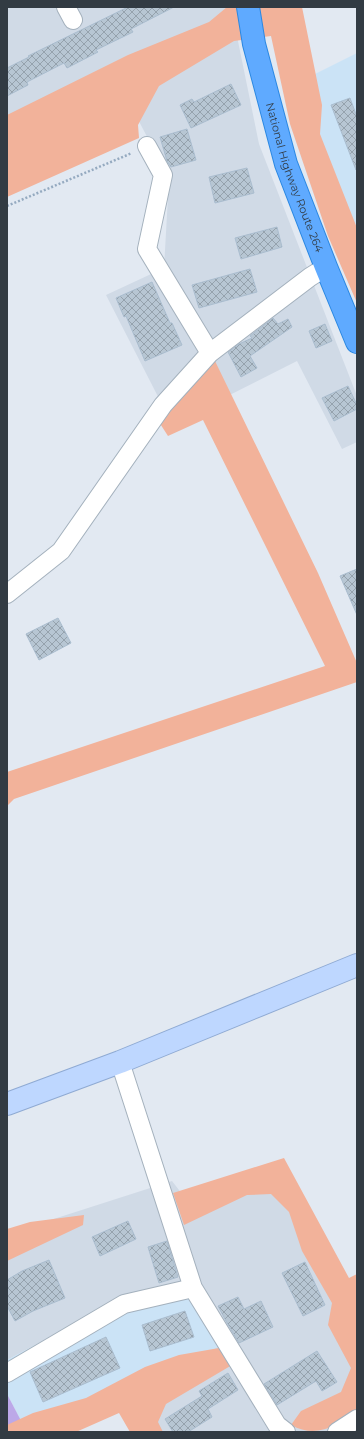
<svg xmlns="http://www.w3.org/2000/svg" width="364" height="1439" viewBox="0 0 364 1439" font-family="Montserrat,sans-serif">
	<defs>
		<pattern id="building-cross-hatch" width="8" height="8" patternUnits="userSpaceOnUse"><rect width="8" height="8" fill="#b7c6d3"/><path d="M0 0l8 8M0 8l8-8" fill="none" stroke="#95a2ad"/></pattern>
	</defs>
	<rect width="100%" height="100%" fill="#e2e9f2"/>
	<path fill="#d0dae6" d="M7 7H231L259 144 357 396V442L342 449 297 361 172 424 106 295 164 268 169 179 117 79 7 127Z
		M278 1174 357 1349V1432H145L125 1297 7 1360V1234L172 1181 189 1203Z"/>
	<path fill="#cbe3f6" d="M357 53V247L297 83Z
		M190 1284 222 1345 134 1391 27 1432 7 1394V1360L125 1297Z"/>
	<path fill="#bca8e8" d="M7 1394 27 1432H7Z"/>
	<path fill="#f2b29a" d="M227 7H302L322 105 320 134 357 228V303L328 236 290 124 271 36 234 41 159 86 138 125 139 138 7 197V115L128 55 209 22Z
		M215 361 318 573 357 663V682L14 799 7 806V772L325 666 203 420 168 436 159 422 172 402Z
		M284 1158 349 1278 357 1274V1411C337 1426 316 1439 291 1425L301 1411 341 1392 351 1368 328 1325 332 1303 302 1251 289 1212 271 1194 247 1195 184 1225 173 1193Z
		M84 1215 83 1225 7 1261V1229L30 1222Z
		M219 1348 227 1353 232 1365 166 1404 158 1422 163 1432H130L119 1413 76 1432H7V1425L33 1413 86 1398 145 1367 179 1355Z"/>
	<path fill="url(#building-cross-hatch)" stroke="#aabdcf" d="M128 7H174L131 29 133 32 96 50 98 52 67 68 64 63 27 82 28 85 7 96V68L29 57 28 56Z
		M231 84 241 105 191 128 180 105 192 99 194 102Z
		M350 98 357 117 356 170 331 105Z
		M187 129 196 160 171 167 167 161 160 137Z
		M247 168 254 193 215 203 209 177Z
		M277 227 282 247 241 259 235 238Z
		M250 269 257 292 199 308 192 285Z
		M152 282 170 323H172L182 345 145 361 126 316 124 317 116 298Z
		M273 318 278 324 288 319 292 327 250 356 257 368 241 377 228 352 239 344 252 338 250 336Z
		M325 324 332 341 316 348 309 331Z
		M348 386 357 405V409L334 421 322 398Z
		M357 569V615L340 576Z
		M58 618 71 643 39 660 26 634Z
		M128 1221 136 1239 100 1256 92 1237Z
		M167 1241 178 1277 159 1283 148 1247Z
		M49 1260 65 1298 33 1311 15 1321 7 1306V1280L22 1271Z
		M305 1262 325 1305 303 1316 282 1273Z
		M238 1297 244 1309 261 1301 273 1327 239 1343 226 1321 218 1306Z
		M185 1311 194 1337 150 1351 142 1325Z
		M106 1337 120 1368 43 1402 30 1372Z
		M317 1351 337 1382 322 1391 316 1381 277 1405 264 1384Z
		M228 1373 238 1390 208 1409 212 1417 188 1432H173L165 1419 202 1396 199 1391Z"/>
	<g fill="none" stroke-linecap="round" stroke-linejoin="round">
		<g stroke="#a4b1bd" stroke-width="20">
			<path id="street" d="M66 7 73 20
				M147 146 163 175 147 249 210 353
				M7 594 61 551 163 405 210 353 310 277 326 267
				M120 1062 193 1288 277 1425 286 1432
				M7 1373 124 1304 193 1288
				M337 1432 357 1419"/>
		</g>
		<g stroke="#8faad3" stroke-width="24">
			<path id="secondary" d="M7 1104 120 1062 357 965"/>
		</g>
		<g stroke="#2b88e2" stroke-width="24">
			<g id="highway">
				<path id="s1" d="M248 7 254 44 286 164 326 267 357 342"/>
			</g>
		</g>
		<path stroke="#95aac0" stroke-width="2.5" stroke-dasharray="2 2" stroke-linecap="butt" d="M7 206 132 153"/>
		<use href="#street" stroke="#fff" stroke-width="18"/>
		<use href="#secondary" stroke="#bed7ff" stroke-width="22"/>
		<use href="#highway" stroke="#5faaff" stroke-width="22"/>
	</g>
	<g text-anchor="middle" stroke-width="3.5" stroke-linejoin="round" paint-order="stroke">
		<g font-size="11" fill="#323b43" stroke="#fff">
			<text dy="4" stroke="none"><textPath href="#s1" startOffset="177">National Highway Route 264</textPath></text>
		</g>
	</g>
	<rect width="364" height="1439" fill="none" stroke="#323b43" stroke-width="16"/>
</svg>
